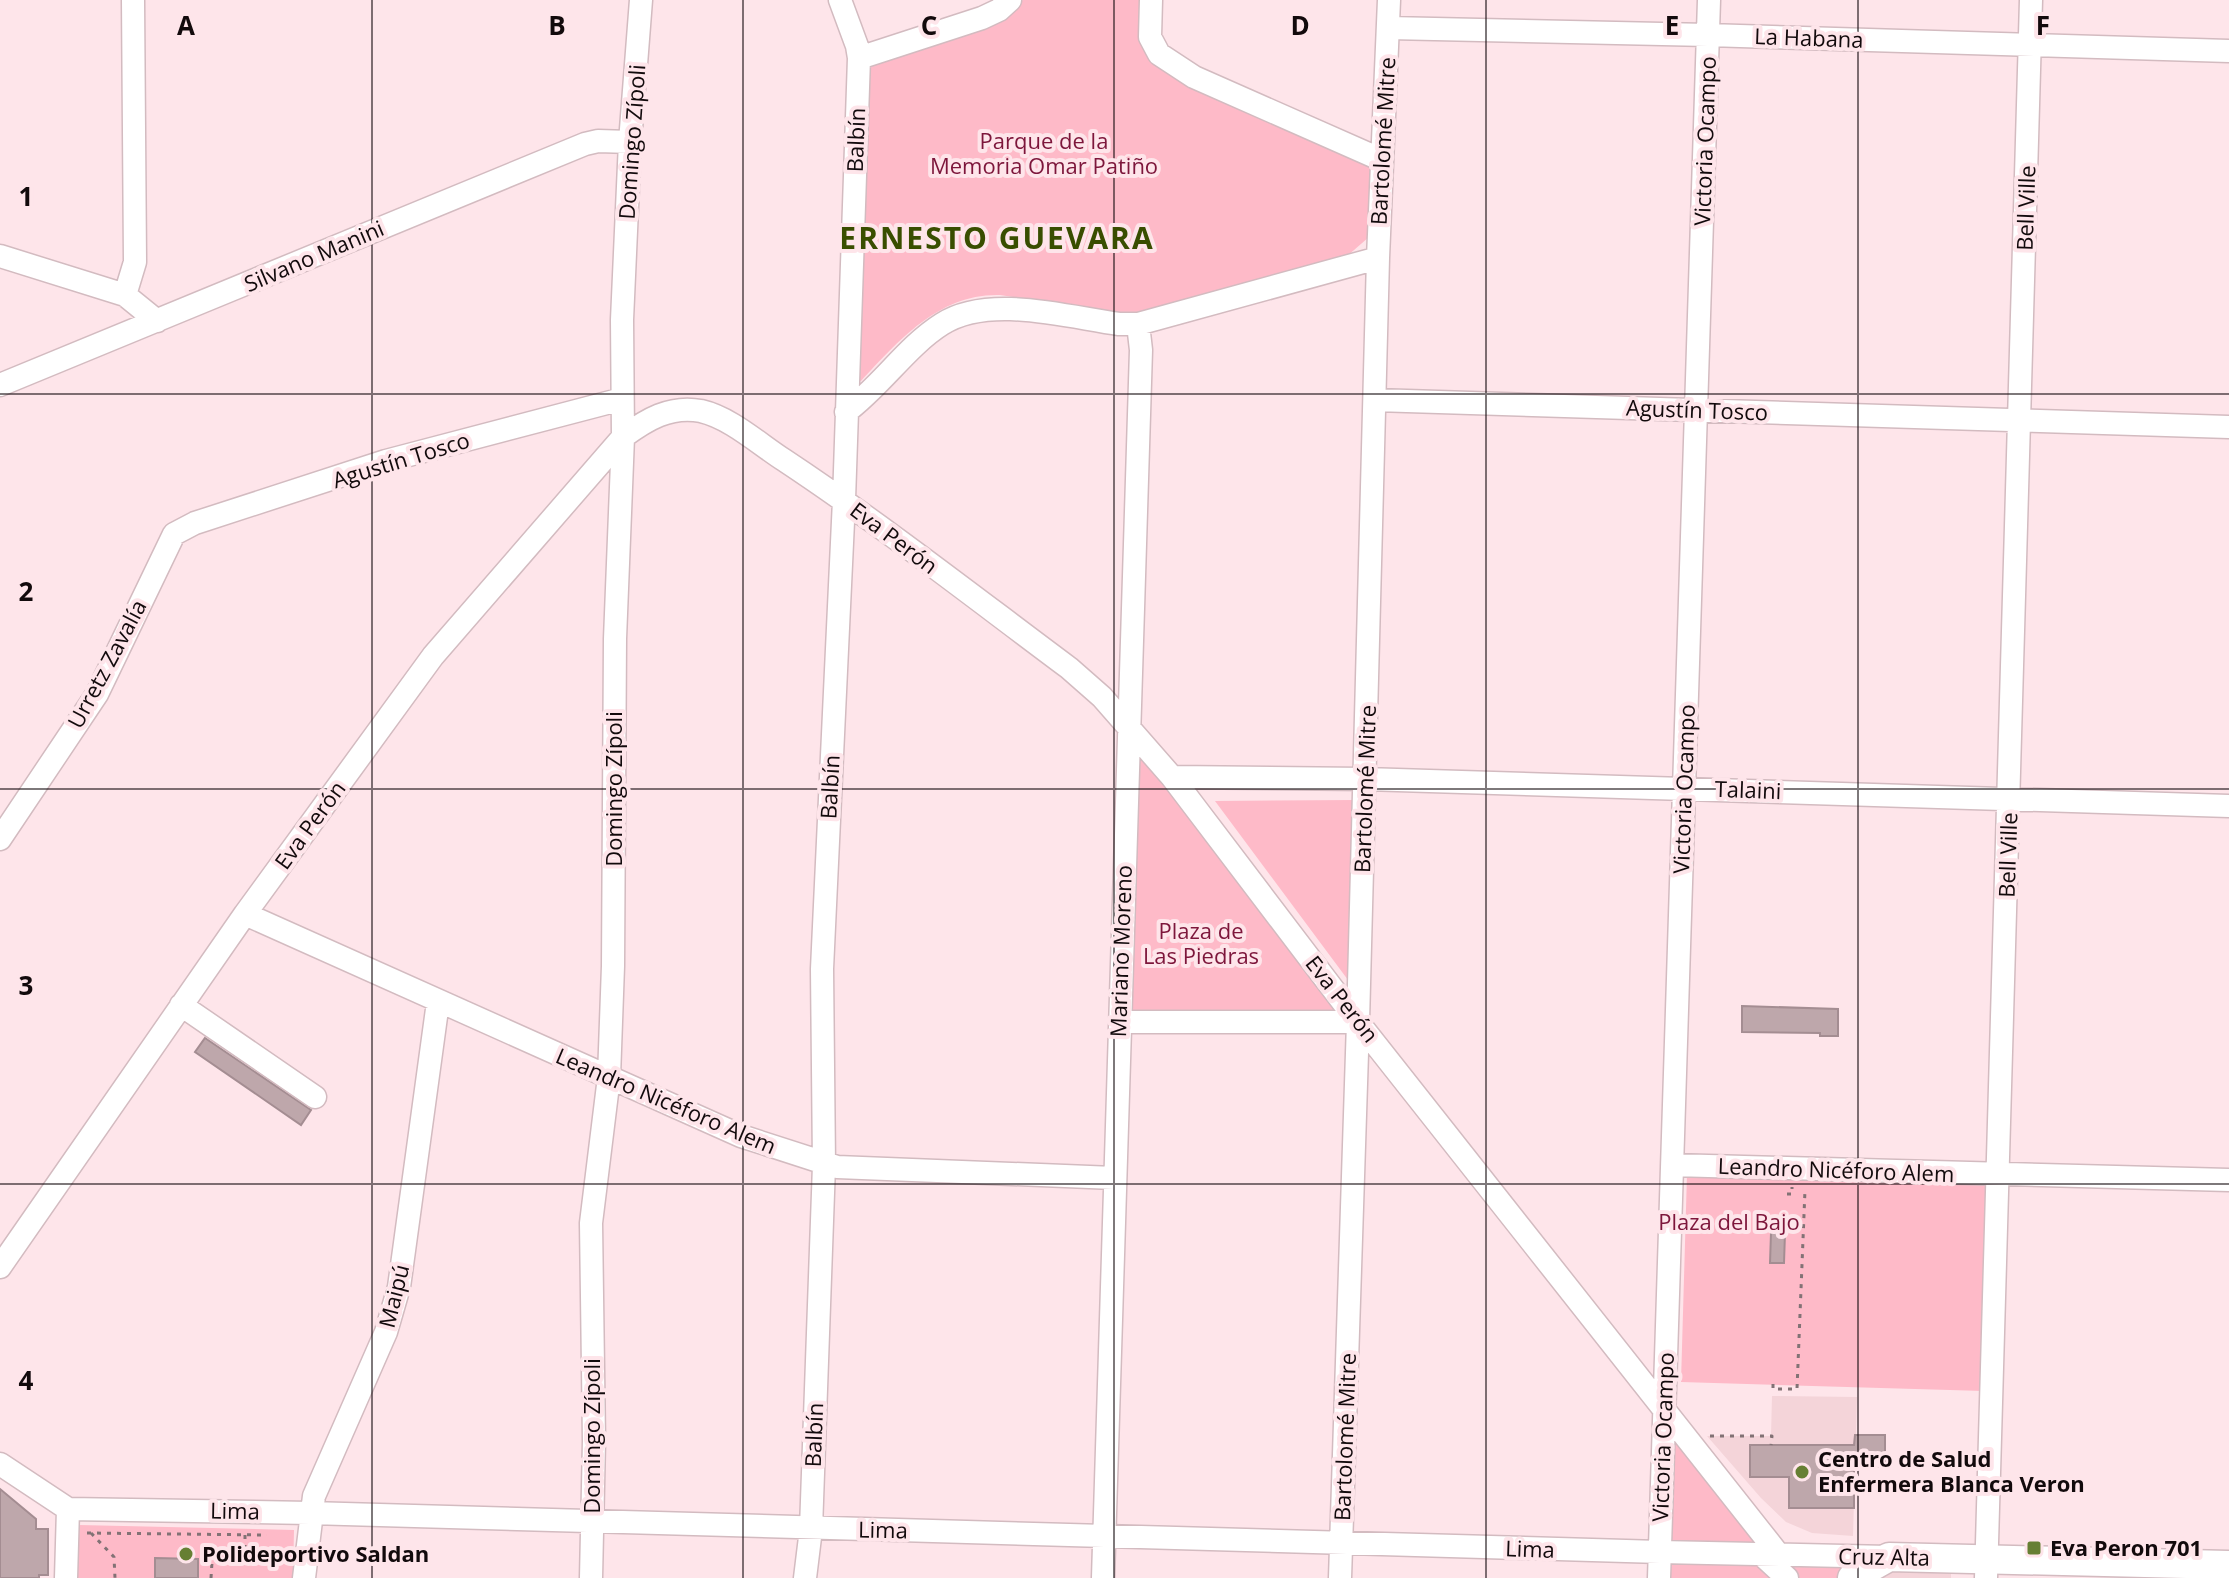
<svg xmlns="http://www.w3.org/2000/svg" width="2229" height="1578" viewBox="0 0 2229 1578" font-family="'Open Sans',sans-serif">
	<rect width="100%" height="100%" fill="#fee5ea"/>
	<path fill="#f4d4d9" d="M1772 1396 1857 1397 1853 1536 1812 1533 1786 1522 1761 1498 1707 1436H1771Z
		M1951 1558V1578H1852Z"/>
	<path fill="#febac8" d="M1023 0H1142V40L1373 168 1369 237 1346 257 1154 309 1126 314 1000 295C940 293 899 340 861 381L858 380 868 69 888 57 1002 13Z
		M1128 724 1358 1022H1120Z
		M1357 800 1351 984 1215 801Z
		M1687 1174 1990 1182 1984 1391 1681 1382Z
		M1663 1408 1779 1555 1889 1557 1852 1578H1659Z
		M79 1525 294 1530 293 1578H77Z"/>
	<path fill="#bea7ab" stroke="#a48d92" stroke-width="2" d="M1742 1006 1838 1009V1036H1820V1033L1742 1032Z
		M205 1038 311 1110 301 1125 195 1052Z
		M1771 1233H1785L1784 1263H1770Z
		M1855 1435H1885V1467L1854 1466V1508H1789V1477H1750V1445H1854Z
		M0 1489 36 1519V1529H48V1575H39V1578H0Z
		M155 1558 198 1559V1578H155Z"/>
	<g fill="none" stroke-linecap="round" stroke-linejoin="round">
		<g stroke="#d3bbc0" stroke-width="25">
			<path id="minor" d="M1151 0 1150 37 1159 54 1194 77 1382 160
				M1389 28 1708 35 2229 51
				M859 58 982 18 999 10 1010 0
				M0 256 125 295 157 321
				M125 295 135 262 133 0
				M0 385 585 144 598 141 630 142
				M1375 400 2229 427
				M846 412C881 386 907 346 942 324 989 294 1067 317 1119 324H1138L1378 258
				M1172 777 1365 779 2229 806
				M0 839 97 694 174 534 195 523 386 461 622 399
				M245 914 741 1136 837 1167 1114 1178
				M181 1005 315 1097
				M1120 1022H1358
				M1673 1165 2229 1180
				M0 1267 245 914 433 656 623 437C646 420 670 405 701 411 731 418 759 444 784 460 882 525 975 598 1069 668L1102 697 1172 777 1358 1022 1779 1555
				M0 1464 68 1509 310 1513 1660 1552 1889 1557
				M1762 1555 1787 1578
				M66 1578 68 1509
				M304 1578 314 1496 386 1332 399 1287 438 1002
				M591 1578 594 1441 591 1223 609 1077 613 966 615 639 623 437 622 320 630 142 641 0
				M805 1578 811 1529 824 1165 822 969 844 500 859 58 857 46 840 0
				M1103 1578 1141 350 1138 324
				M1340 1578 1358 1022 1378 258 1389 0
				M1659 1578 1709 0
				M1986 1578 2031 0"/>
		</g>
		<g stroke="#d3bbc0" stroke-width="31">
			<path id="major" d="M1852 1578 1889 1557 2229 1565"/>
		</g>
		<path stroke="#827275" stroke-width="3" stroke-dasharray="4 6" stroke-linecap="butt" d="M1787 1194H1792V1187
			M1773 1384V1389H1797L1805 1190
			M1710 1436H1772L1771 1445
			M87 1533 267 1535
			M91 1533 114 1557 115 1578
			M245 1535V1562
			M211 1578 212 1562 285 1563"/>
		<use href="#minor" stroke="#fff" stroke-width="22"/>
		<use href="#major" stroke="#fff" stroke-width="28"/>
	</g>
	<path fill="none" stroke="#120a0c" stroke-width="2" stroke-opacity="0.55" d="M372 0V1578M743 0V1578M1114 0V1578M1486 0V1578M1858 0V1578M0 394H2229M0 789H2229M0 1184H2229"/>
	<g fill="#667f33" stroke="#fee5ea" stroke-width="3">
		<circle cx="1802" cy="1472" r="8"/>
		<rect x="2026" y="1540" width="16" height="16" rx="4"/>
		<circle cx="186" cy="1554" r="8"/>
	</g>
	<g text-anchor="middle" stroke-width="8" stroke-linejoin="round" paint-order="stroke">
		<g font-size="22" fill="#120a0c" stroke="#fee5ea">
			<text transform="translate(1809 38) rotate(2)" y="8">La Habana</text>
			<text transform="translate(856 140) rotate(-88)" y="8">Balbín</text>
			<text transform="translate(1383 141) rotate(-87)" y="8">Bartolomé Mitre</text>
			<text transform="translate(1705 141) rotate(-88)" y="8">Victoria Ocampo</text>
			<text transform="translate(632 142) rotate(-86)" y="8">Domingo Zípoli</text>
			<text transform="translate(2026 208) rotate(-88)" y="8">Bell Ville</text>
			<text transform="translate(314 256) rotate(-23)" y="8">Silvano Manini</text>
			<text transform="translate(1697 410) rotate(2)" y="8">Agustín Tosco</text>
			<text transform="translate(401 460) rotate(-17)" y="8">Agustín Tosco</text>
			<text transform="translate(894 538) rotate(37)" y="8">Eva Perón</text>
			<text transform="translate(107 664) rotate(-62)" y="8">Urretz Zavalía</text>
			<text transform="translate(830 787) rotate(-87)" y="8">Balbín</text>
			<text transform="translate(614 789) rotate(-90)" y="8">Domingo Zípoli</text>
			<text transform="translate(1365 789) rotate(-88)" y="8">Bartolomé Mitre</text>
			<text transform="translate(1684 789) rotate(-88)" y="8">Victoria Ocampo</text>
			<text transform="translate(1748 790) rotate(2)" y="8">Talaini</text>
			<text transform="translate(310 825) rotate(-54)" y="8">Eva Perón</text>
			<text transform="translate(2008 855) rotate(-88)" y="8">Bell Ville</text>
			<text transform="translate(1121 951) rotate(-88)" y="8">Mariano Moreno</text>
			<text transform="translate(1342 999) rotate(52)" y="8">Eva Perón</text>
			<text transform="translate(666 1101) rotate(23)" y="8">Leandro Nicéforo Alem</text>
			<text transform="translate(1836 1170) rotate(2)" y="8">Leandro Nicéforo Alem</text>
			<text transform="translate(394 1296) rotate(-76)" y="8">Maipú</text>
			<text transform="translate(814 1435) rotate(-88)" y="8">Balbín</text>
			<text transform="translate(592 1436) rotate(-90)" y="8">Domingo Zípoli</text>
			<text transform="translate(1345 1437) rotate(-88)" y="8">Bartolomé Mitre</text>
			<text transform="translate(1663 1437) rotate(-88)" y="8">Victoria Ocampo</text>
			<text transform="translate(235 1511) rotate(1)" y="8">Lima</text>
			<text transform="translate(883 1530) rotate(1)" y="8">Lima</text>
			<text transform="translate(1530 1549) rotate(2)" y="8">Lima</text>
			<text transform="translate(1884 1557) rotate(1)" y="8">Cruz Alta</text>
		</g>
		<g font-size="22" fill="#7d163b" stroke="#fee5ea">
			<text x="1044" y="149">Parque de la<tspan x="1044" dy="25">Memoria Omar Patiño</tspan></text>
			<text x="1201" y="939">Plaza de<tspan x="1201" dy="25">Las Piedras</tspan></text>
			<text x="1729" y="1230">Plaza del Bajo</text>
		</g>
		<g font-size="22" font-weight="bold" fill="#120a0c" stroke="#fee5ea" text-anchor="start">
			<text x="1818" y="1467">Centro de Salud<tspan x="1818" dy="25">Enfermera Blanca Veron</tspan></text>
			<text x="2050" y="1556">Eva Peron 701</text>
			<text x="202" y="1562">Polideportivo Saldan</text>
		</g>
		<g font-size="30" font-weight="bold" letter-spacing="2" fill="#394e00" stroke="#fee5ea">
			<text x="997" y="249">ERNESTO GUEVARA</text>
		</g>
	</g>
	<g font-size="26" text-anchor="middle" font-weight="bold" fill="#120a0c" stroke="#fee5ea" stroke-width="8" stroke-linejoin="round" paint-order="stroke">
		<text x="186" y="35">A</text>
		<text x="557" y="35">B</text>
		<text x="929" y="35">C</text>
		<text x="1300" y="35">D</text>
		<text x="1672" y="35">E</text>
		<text x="2043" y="35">F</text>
		<text x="26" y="206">1</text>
		<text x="26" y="601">2</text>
		<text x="26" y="995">3</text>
		<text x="26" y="1390">4</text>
	</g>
</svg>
